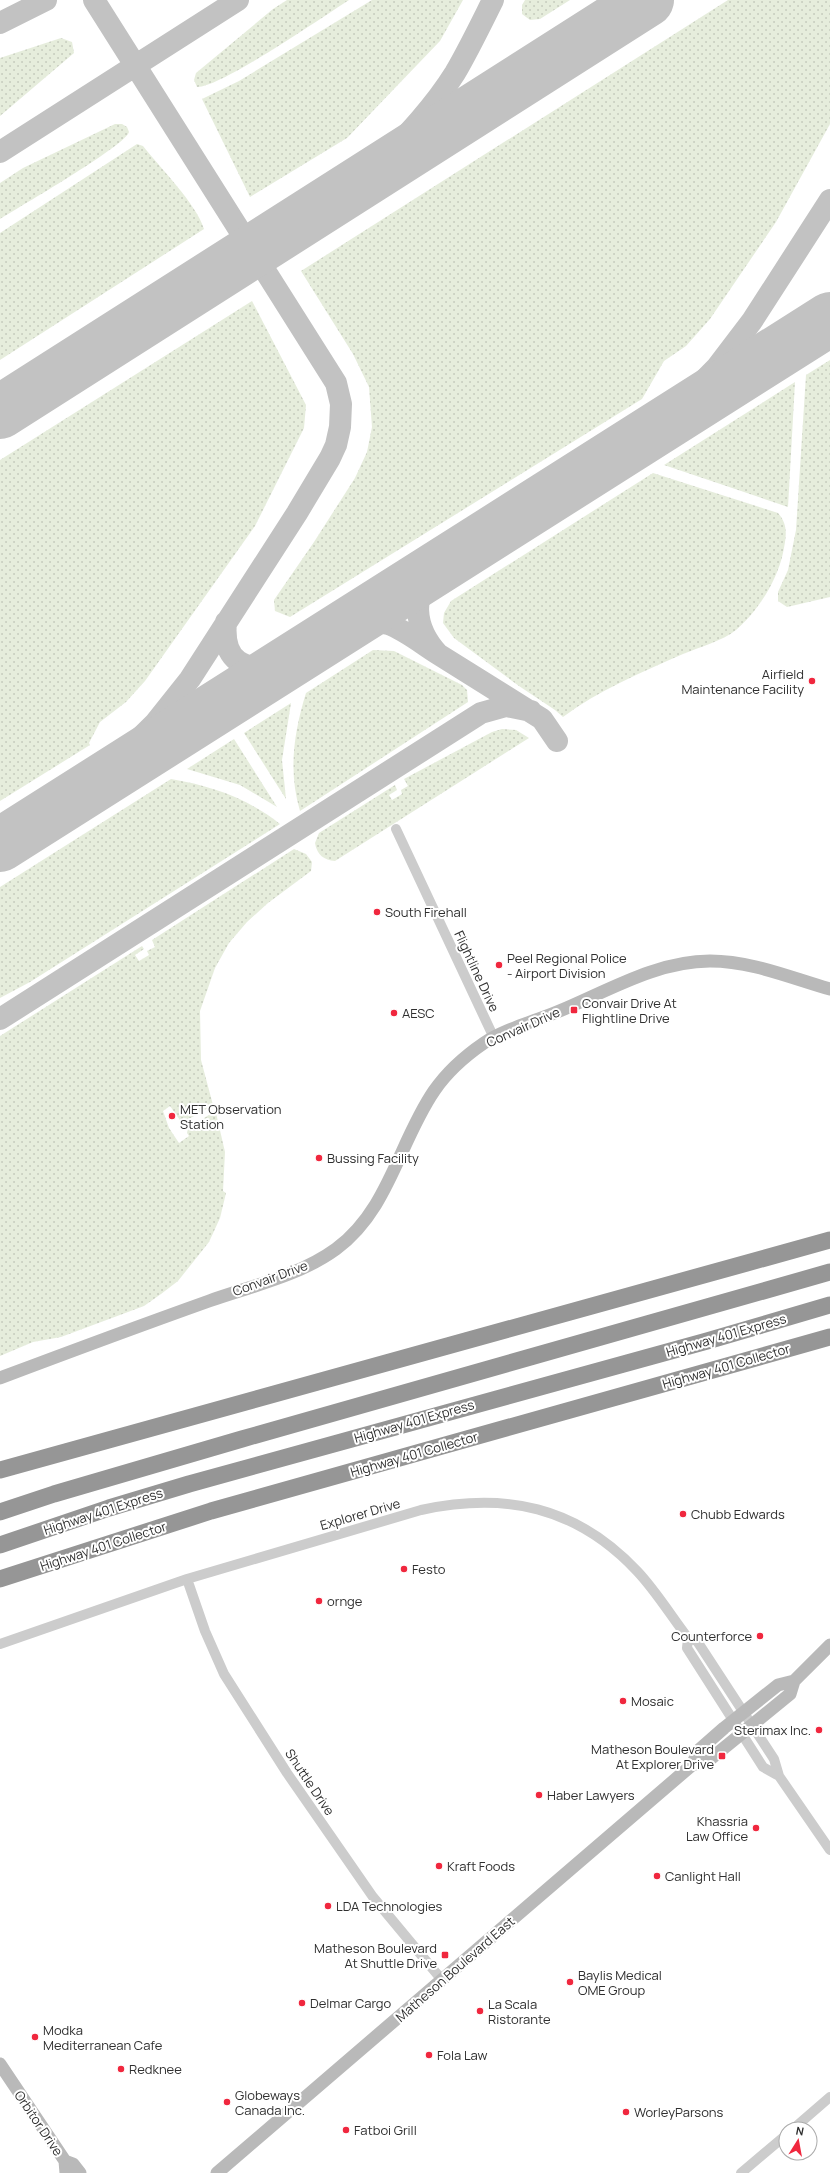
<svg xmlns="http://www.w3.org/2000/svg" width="830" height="2173" viewBox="0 0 830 2173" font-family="Manrope,sans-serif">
	<defs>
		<pattern id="grass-dots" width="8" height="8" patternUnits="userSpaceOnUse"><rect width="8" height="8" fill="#e6eddc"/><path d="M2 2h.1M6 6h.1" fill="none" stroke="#c6ccbd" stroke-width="1.8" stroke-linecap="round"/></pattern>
	</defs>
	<rect width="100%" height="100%" fill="#fff"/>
	<path fill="url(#grass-dots)" d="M287 0H349C324 16 220 88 197 87L194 80 196 73 273 9Z
		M372 0H463L440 41 347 138 250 197 202 99 239 81Z
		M525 0H570L540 19 530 20 522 14V5Z
		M728 0H830V124L776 222 710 319 686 346 664 361 642 399 290 617 275 611 274 600 314 542 355 478 367 452 372 427 369 387 353 354 301 271Z
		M61 38 72 42 74 53 0 116V58Z
		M115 124H122L127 127 129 132C125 146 19 207 0 219V183L23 168Z
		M137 144 143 146C160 168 196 203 204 229L0 360V233Z
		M252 301 306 405 304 428 255 526 145 681 126 702 100 722 89 743 90 745 0 801V460Z
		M830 360V597L787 607 778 601V592L788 570 796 530 806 375Z
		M795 382 788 507 664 465Z
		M653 473 778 513C789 525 786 538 783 553 777 581 758 611 736 630 722 641 700 647 683 654 642 672 599 690 563 717L555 710 519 686 454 638 443 623 444 613 451 601Z
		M373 650 394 651 462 685 467 690 468 702 300 811C288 771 294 732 306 693Z
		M291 703 282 760 286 799 244 733Z
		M502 729 516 730 529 738 335 861C324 860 317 855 315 843L319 833 395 785 397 790 389 795 392 800 402 794 401 790 408 786 404 779 492 732Z
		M234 739 277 807 240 785 187 769Z
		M171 779C212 786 247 798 280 824L30 982 0 998V887Z
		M294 849 306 854 312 862 311 871 268 903 247 922 229 943 215 968 200 1011 201 1060 213 1105 182 1123 170 1106 163 1111 169 1128 179 1143 189 1136 187 1133 188 1128 212 1113H216L225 1152 223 1191 226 1193 220 1218 209 1242 178 1281 161 1294 144 1306 61 1337 33 1342 0 1356V1036L142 946 144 949 135 955 139 961 149 955 147 951 155 947 152 940Z"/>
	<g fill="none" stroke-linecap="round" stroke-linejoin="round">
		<path stroke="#c2c2c2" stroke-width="22" d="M0 23 46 0
			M0 152 238 0
			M364 180C396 146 430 113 455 73 469 49 481 24 493 0
			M656 429 717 367 752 321 830 200
			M226 622C222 663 245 671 280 667
			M438 654 542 719 557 741
			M281 669C310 650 351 613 388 624 405 630 422 644 438 654 414 628 409 593 438 569L504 527
			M87 790 155 723 190 679 297 513 330 458 336 445 340 427 341 404 336 383 94 0
			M0 1019 481 713 506 706 531 711"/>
		<path stroke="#c2c2c2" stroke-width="54" d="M0 412 647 0
			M0 845 830 319"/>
		<path stroke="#ccc" stroke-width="10" d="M396 829 494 1038
			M187 1579 205 1631 224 1674 287 1773 373 1897 442 1980
			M688 1638 687 1648 763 1767 779 1776
			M0 1644 187 1579 421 1510C505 1492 576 1506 637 1571 656 1591 671 1616 688 1638L697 1641 774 1759 779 1776 830 1850
			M793 2129 830 2097
			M741 2173 786 2135"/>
		<path stroke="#b9b9b9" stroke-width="13" d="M0 1378C69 1352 139 1326 209 1301 251 1286 299 1276 336 1249 389 1210 399 1142 434 1091 447 1072 465 1056 484 1043 505 1029 533 1022 557 1012 606 992 656 961 710 961 752 961 791 978 830 989
			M692 1765 699 1750 724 1728 778 1685 794 1681 830 1645
			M0 2064 65 2161 66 2173
			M65 2161 73 2164 80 2173
			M217 2173 692 1765 708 1761 790 1694 794 1681"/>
		<path stroke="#969696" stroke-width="17" d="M0 1470 830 1240
			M0 1512 54 1494 242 1439 830 1272
			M0 1545 109 1508 189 1484 707 1341 830 1305
			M0 1579 211 1511 830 1337"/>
	</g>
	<g fill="#f0273e" stroke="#fff" stroke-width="1.5">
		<circle cx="812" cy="681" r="4"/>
		<circle cx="377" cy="912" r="4"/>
		<circle cx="499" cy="965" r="4"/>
		<rect x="570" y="1006" width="8" height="8" rx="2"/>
		<circle cx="394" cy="1013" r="4"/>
		<circle cx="172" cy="1116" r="4"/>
		<circle cx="319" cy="1158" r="4"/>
		<circle cx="683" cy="1514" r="4"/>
		<circle cx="404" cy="1569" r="4"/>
		<circle cx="319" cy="1601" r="4"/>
		<circle cx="760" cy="1636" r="4"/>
		<circle cx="623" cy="1701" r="4"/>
		<circle cx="819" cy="1730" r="4"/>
		<rect x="718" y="1752" width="8" height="8" rx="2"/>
		<circle cx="539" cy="1795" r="4"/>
		<circle cx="756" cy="1828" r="4"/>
		<circle cx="439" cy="1866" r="4"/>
		<circle cx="657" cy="1876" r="4"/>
		<circle cx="328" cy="1906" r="4"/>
		<rect x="441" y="1951" width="8" height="8" rx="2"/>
		<circle cx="570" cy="1982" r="4"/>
		<circle cx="302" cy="2003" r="4"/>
		<circle cx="480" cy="2011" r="4"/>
		<circle cx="35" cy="2037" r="4"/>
		<circle cx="429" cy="2055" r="4"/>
		<circle cx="121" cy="2069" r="4"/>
		<circle cx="227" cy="2102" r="4"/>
		<circle cx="626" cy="2112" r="4"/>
		<circle cx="346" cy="2130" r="4"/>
	</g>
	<g text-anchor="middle" stroke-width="4" stroke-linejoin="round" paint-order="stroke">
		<g font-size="13" fill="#2f2f2f" stroke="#fff" text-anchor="start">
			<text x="804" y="679" text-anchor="end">Airfield<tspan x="804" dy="15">Maintenance Facility</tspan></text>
			<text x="385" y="917">South Firehall</text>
			<text x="507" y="963">Peel Regional Police<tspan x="507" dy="15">- Airport Division</tspan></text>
			<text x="582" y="1008">Convair Drive At<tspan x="582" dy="15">Flightline Drive</tspan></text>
			<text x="402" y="1018">AESC</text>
			<text x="180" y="1114">MET Observation<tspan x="180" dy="15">Station</tspan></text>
			<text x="327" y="1163">Bussing Facility</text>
			<text x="691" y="1519">Chubb Edwards</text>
			<text x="412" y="1574">Festo</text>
			<text x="327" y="1606">ornge</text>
			<text x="752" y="1641" text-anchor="end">Counterforce</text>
			<text x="631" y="1706">Mosaic</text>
			<text x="811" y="1735" text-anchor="end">Sterimax Inc.</text>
			<text x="714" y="1754" text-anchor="end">Matheson Boulevard<tspan x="714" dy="15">At Explorer Drive</tspan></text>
			<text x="547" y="1800">Haber Lawyers</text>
			<text x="748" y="1826" text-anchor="end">Khassria<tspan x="748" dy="15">Law Office</tspan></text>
			<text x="447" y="1871">Kraft Foods</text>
			<text x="665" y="1881">Canlight Hall</text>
			<text x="336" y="1911">LDA Technologies</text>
			<text x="437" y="1953" text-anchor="end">Matheson Boulevard<tspan x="437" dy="15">At Shuttle Drive</tspan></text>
			<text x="578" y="1980">Baylis Medical<tspan x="578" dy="15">OME Group</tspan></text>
			<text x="310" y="2008">Delmar Cargo</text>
			<text x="488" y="2009">La Scala<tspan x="488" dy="15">Ristorante</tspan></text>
			<text x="43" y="2035">Modka<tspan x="43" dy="15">Mediterranean Cafe</tspan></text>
			<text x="437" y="2060">Fola Law</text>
			<text x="129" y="2074">Redknee</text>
			<text x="235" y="2100">Globeways<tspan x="235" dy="15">Canada Inc.</tspan></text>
			<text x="634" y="2117">WorleyParsons</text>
			<text x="354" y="2135">Fatboi Grill</text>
		</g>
		<g font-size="13" fill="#2f2f2f" stroke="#fff">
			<text transform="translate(477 971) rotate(65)" y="5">Flightline Drive</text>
			<text transform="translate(523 1027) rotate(-24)" y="5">Convair Drive</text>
			<text transform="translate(270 1278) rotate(-20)" y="5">Convair Drive</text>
			<text transform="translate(726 1335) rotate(-16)" y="5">Highway 401 Express</text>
			<text transform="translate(726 1366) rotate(-16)" y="5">Highway 401 Collector</text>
			<text transform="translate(414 1421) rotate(-16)" y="5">Highway 401 Express</text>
			<text transform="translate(414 1454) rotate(-16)" y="5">Highway 401 Collector</text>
			<text transform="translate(103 1511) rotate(-18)" y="5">Highway 401 Express</text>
			<text transform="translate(360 1514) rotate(-16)" y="5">Explorer Drive</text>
			<text transform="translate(103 1546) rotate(-18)" y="5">Highway 401 Collector</text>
			<text transform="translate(310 1782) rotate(56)" y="5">Shuttle Drive</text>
			<text transform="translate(455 1969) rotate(-41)" y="5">Matheson Boulevard East</text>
			<text transform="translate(39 2123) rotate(56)" y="5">Orbitor Drive</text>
		</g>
	</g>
	<g transform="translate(798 2141) rotate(11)"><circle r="19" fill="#ffffff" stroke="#acacac"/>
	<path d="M0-3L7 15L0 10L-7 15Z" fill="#f0273e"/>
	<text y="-6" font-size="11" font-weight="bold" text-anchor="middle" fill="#2f2f2f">N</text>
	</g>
</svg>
